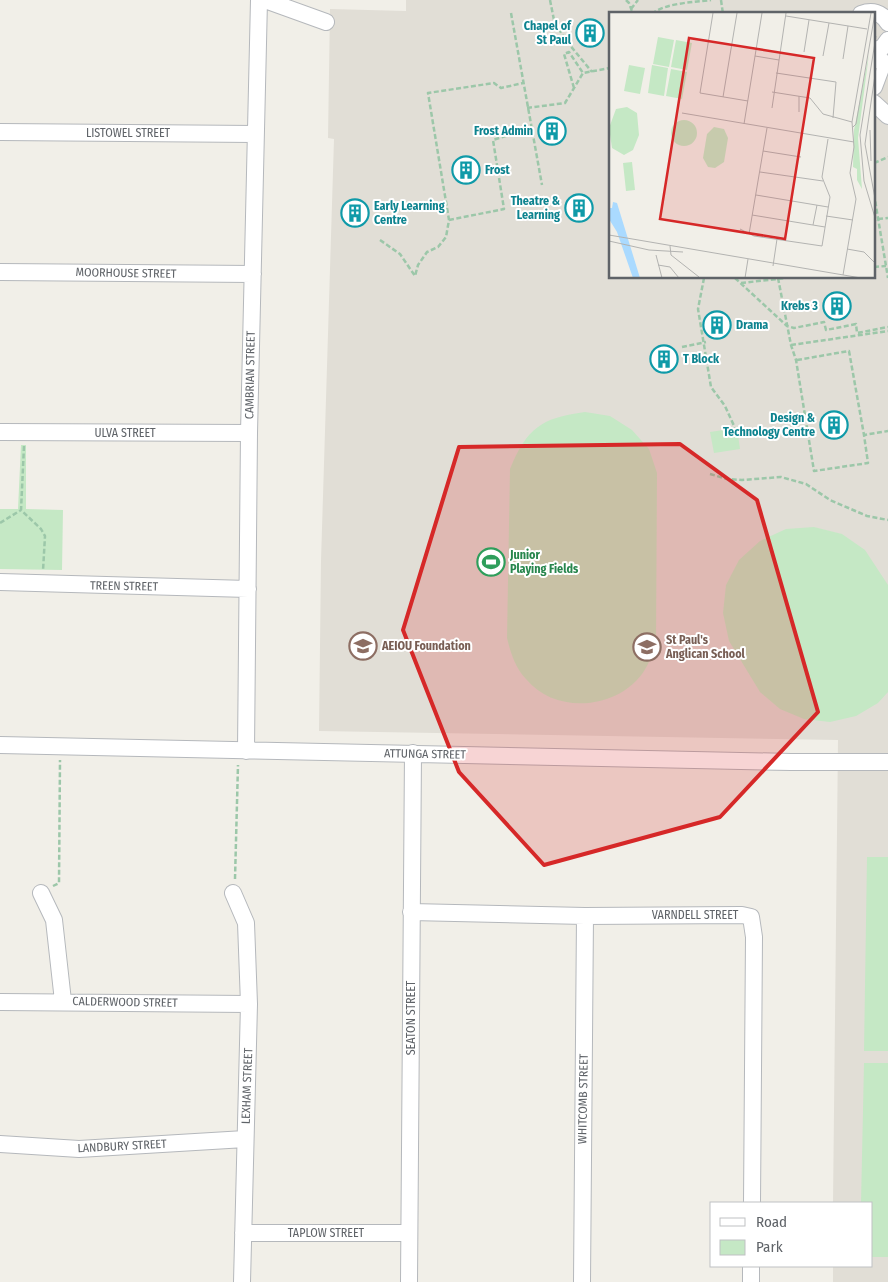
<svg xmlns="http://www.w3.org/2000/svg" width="888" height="1282" viewBox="0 0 888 1282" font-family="'Fira Sans Condensed',sans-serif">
	<rect width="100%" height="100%" fill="#f1efe8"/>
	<path fill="#e1ded6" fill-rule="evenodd" d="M406 0H888V1282H833V1266H872V1203H833L838 740 319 731 321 561 334 139 328 138 330 9 406 11ZM610 14H874V278H610Z"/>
	<path fill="#c5e8c5" d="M585 412 610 416 632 430 649 449 657 473 656 642C653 649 652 657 648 664 627 708 558 718 526 679 515 667 511 654 507 638L510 469C527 428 541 418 585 412Z
		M737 428 740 449 714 453 710 432Z
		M21 445H26V509L63 510 62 570 0 569V509H18Z
		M814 527 842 534 865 550 888 585V692L878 703 856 716 830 722 804 719 780 709 760 692 729 641 723 613 726 585 739 560 760 541 786 529Z
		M867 857H888V1051H864Z
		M864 1063H888V1257H872V1203H861Z"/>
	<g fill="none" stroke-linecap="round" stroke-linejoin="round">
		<g stroke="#b5b8bc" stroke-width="18">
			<path id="minor" d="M265 0 326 22
				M861 14C872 10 882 12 888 23
				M874 51 883 47 888 40
				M874 87 883 63 875 51
				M874 103 888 116
				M0 132 255 134
				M0 272 253 274
				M0 432 249 433
				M0 582 248 589
				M0 745 791 762H888
				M246 751 249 433 259 0
				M41 893 54 920 63 1001
				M233 893 246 923 249 1004 242 1282
				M411 912 585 916 742 915 751 917 754 937 752 1203
				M0 1002 249 1004
				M0 1144 79 1149 245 1139
				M243 1233H409
				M409 1282 413 753
				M582 1282 585 916
				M751 1282V1266"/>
		</g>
		<path stroke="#9cc7a9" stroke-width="2.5" stroke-dasharray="5 2.5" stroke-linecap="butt" d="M550 0 554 20 564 38 592 72
			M626 0 629 3 633 14
			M721 0 723 14
			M631 9 638 0
			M511 13 542 185
			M652 14C664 3 695 2 711 0
			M574 88 564 54 569 52 583 73
			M527 108 565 103 583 73 610 68
			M874 163 888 157
			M874 194 888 278
			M878 219 888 218
			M449 220 504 209 493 140 531 128
			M380 240 400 254 415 276 418 265 427 252 438 247 446 237 449 220 428 93 494 83 501 88 523 83
			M874 267 886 266
			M704 278 698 309 711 387 725 406 735 428
			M735 278 787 326 794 328 824 322 826 330 856 324 857 333 888 327
			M778 278 791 345 796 360 814 471 868 463 864 435 888 431
			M741 283 786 278
			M791 345 888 331
			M682 347 706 342
			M797 360 849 351 864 435
			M24 446 21 510 41 529 45 536 43 571
			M710 474 727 479 742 480 781 477 806 484 830 500 867 516 888 520
			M0 523 21 510
			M235 879 238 765
			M53 886 59 883 60 760"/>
		<use href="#minor" stroke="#fff" stroke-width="16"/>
	</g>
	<path fill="#d62828" fill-opacity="0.2" stroke="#d62828" stroke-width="4" stroke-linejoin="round" d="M680 444 757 500 818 712 720 817 544 865 459 772 403 630 459 447Z"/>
	<defs>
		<g id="building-ring" transform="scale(1.4375)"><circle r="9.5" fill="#fff" stroke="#0f9aa8" stroke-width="1.5"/><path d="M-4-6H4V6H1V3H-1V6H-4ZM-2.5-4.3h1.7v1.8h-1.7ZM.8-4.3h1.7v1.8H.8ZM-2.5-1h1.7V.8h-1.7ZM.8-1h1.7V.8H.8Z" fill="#0f9aa8"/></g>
		<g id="stadium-ring" transform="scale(1.4375)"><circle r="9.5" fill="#fff" stroke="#2e9e5b" stroke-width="1.5"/><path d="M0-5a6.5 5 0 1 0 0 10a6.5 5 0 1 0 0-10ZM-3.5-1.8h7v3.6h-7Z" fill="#2e9e5b"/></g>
		<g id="school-ring" transform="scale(1.4375)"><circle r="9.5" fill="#fff" stroke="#8d6e63" stroke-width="1.5"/><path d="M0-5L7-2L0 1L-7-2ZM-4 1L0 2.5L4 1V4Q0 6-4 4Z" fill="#8d6e63"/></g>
	</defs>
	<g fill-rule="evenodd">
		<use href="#building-ring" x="590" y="33"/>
		<use href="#building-ring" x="552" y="131"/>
		<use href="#building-ring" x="466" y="170"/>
		<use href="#building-ring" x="579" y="208"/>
		<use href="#building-ring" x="355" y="213"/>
		<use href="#building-ring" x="837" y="306"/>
		<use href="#building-ring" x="717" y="325"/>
		<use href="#building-ring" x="664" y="359"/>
		<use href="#building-ring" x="834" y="425"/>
		<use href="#stadium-ring" x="491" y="562"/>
		<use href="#school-ring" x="363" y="646"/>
		<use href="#school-ring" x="647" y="647"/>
	</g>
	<g text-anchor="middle" stroke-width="4" stroke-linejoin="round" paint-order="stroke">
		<g font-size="12" font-weight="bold" fill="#0d838f" stroke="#fff" text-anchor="end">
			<text x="571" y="30">Chapel of<tspan x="571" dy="14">St Paul</tspan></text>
			<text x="533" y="135">Frost Admin</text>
			<text x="485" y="174" text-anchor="start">Frost</text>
			<text x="560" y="205">Theatre &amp;<tspan x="560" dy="14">Learning</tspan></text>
			<text x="374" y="210" text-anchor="start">Early Learning<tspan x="374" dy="14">Centre</tspan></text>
			<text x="818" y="310">Krebs 3</text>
			<text x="736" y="329" text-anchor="start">Drama</text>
			<text x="683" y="363" text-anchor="start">T Block</text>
			<text x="815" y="422">Design &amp;<tspan x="815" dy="14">Technology Centre</tspan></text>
		</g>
		<g font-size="12" fill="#5f6368" stroke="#fff">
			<text x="128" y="137">LISTOWEL STREET</text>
			<text transform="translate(126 273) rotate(1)" y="4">MOORHOUSE STREET</text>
			<text transform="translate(250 375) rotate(-89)" y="4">CAMBRIAN STREET</text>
			<text x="125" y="437">ULVA STREET</text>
			<text transform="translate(124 586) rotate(1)" y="4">TREEN STREET</text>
			<text transform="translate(425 754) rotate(1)" y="4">ATTUNGA STREET</text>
			<text x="695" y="919">VARNDELL STREET</text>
			<text transform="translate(125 1002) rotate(1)" y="4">CALDERWOOD STREET</text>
			<text transform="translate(411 1018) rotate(-90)" y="4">SEATON STREET</text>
			<text transform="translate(247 1086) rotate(-88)" y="4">LEXHAM STREET</text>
			<text transform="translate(583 1099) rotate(-89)" y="4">WHITCOMB STREET</text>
			<text transform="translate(122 1146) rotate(-3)" y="4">LANDBURY STREET</text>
			<text x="326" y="1237">TAPLOW STREET</text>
		</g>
		<g font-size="12" font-weight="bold" fill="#27864d" stroke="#fff" text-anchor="start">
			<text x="510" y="559">Junior<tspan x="510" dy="14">Playing Fields</tspan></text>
		</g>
		<g font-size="12" font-weight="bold" fill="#785e54" stroke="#fff" text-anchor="start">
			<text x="666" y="644">St Paul's<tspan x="666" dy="14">Anglican School</tspan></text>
			<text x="382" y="650">AEIOU Foundation</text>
		</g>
	</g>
	<g transform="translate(609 12)">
		<rect width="266" height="266" fill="#f1efe8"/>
		<path d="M49 25 65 28 60 55 44 52ZM67 28 83 31 78 58 62 55ZM260 42 249 126 253 177 248 168V157L244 155 245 118ZM20 53 36 56 31 82 15 79ZM43 53 59 56 55 84 39 81ZM62 57 78 60 73 87 57 84ZM18 95 28 101 30 123 24 138 15 143 3 136 0 116 7 97ZM62 121a13 13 0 1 1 26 0a13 13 0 1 1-26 0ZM105 115 115 117 119 126 115 150 106 156 99 155 94 146 98 122ZM23 150 26 178 17 179 14 151Z" fill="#c5e8c5"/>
		<path d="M4 190 8 191 31 266H24L8 220 0 207V196H3Z" fill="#aadaff"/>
		<path fill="none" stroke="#b3b3b1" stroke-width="1" d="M104 1 91 81 139 89M177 4 258 17M267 24 251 123 255 169 267 209M195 40 200 8M146 44 170 48M214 44 220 11M234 47 239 14M267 56 256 132 267 192M167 61 227 70 224 106M163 80 201 86 214 102 243 110M190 84V100M114 85 128 1M163 96 177 1M73 101 245 130M135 112 153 1M243 116 247 112 266 1M261 118 262 149M154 139 192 145M151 160 214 169M147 183 219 195M143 203 216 215M217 204 244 208M204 213 208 193M131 217 145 224 213 234 221 185 213 165 219 127M140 222 158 116M0 223 252 266M0 229 40 238 74 240M61 234 62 243 90 265M238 237 255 240 266 251M47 243 53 266M49 253 61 255 70 266M164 254 168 227M234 263 247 187 241 161 245 135 243 110 262 1M136 266 139 247"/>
		<path fill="#d62828" fill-opacity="0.15" stroke="#d62828" stroke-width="2.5" d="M80 26 205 46 176 227 51 207Z"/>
		<rect width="266" height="266" fill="none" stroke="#5f6368" stroke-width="2.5"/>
	</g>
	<rect x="710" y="1202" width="162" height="65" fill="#ffffff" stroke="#bfc1c3"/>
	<rect x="720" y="1218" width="25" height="8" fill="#ffffff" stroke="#bfc1c3"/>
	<text x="756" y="1227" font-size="15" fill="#5f6368">Road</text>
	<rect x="720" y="1240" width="25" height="15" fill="#c5e8c5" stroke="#bfc1c3"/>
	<text x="756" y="1252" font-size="15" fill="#5f6368">Park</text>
</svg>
